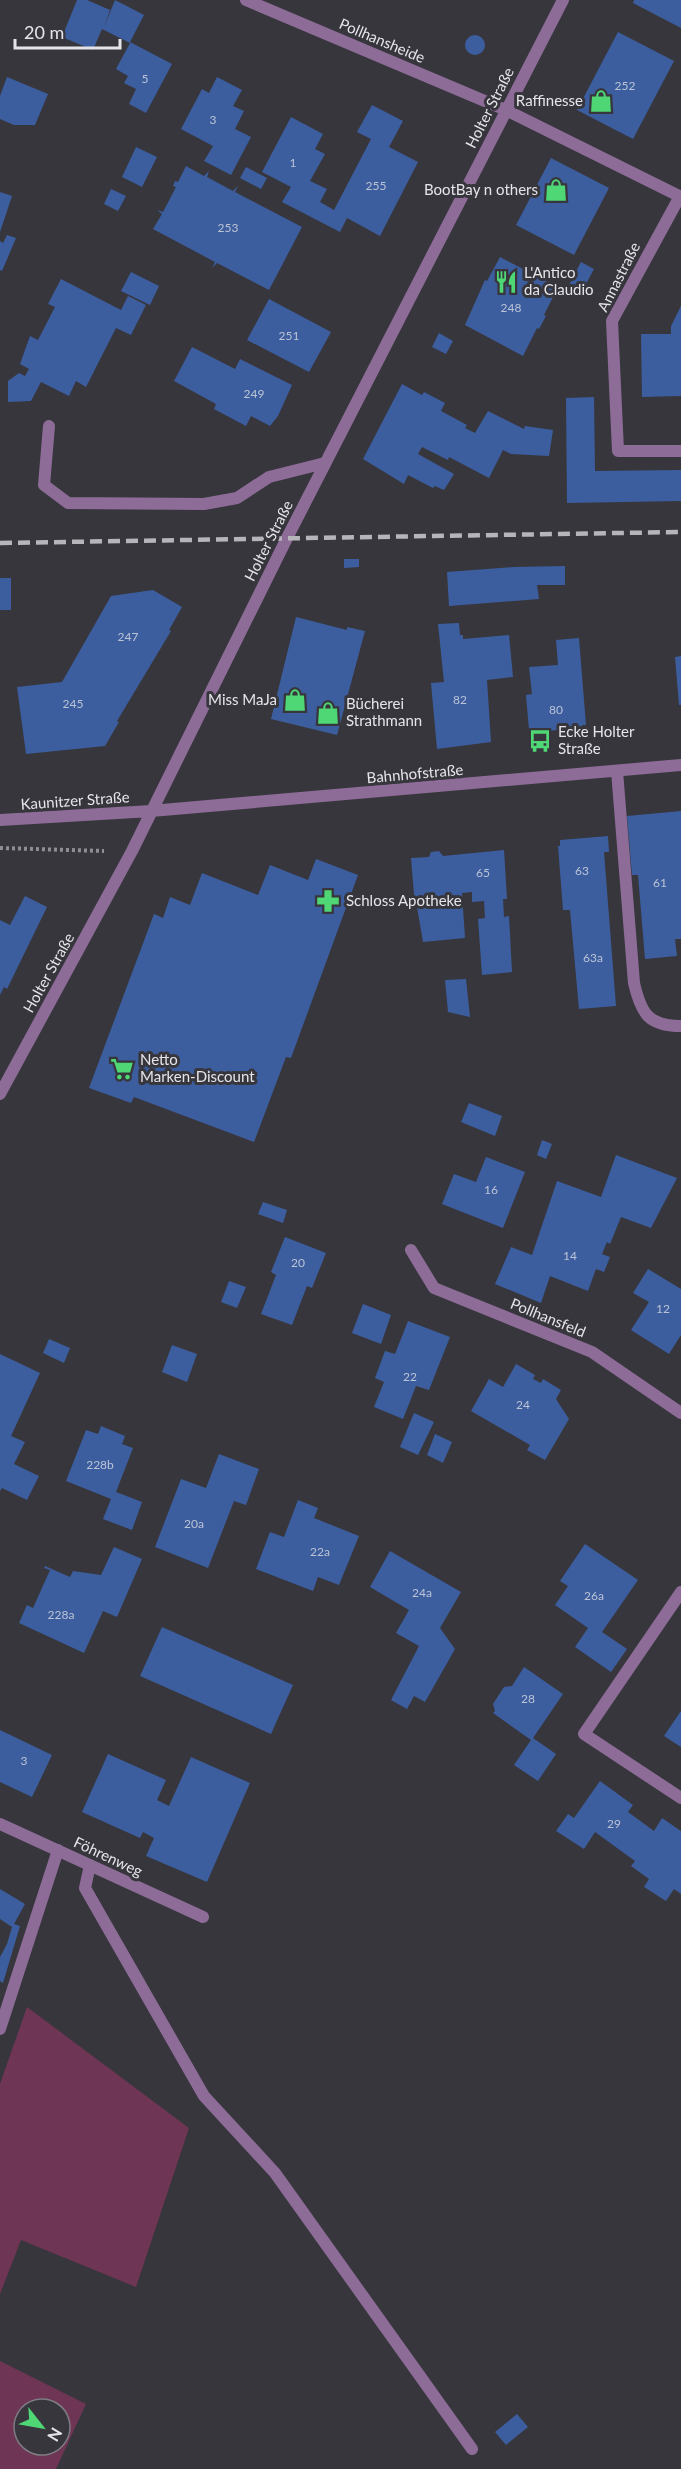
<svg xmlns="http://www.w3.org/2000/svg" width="681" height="2469" viewBox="0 0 681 2469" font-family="Lato,sans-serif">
	<rect width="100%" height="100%" fill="#37363d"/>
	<path fill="#6e3555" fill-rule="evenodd" d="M27 2007 189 2128 136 2287 21 2240 0 2294V2084Z
		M0 2361 86 2404 56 2469H0ZM24 2409H60V2445H24Z"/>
	<path fill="#3c5e9e" d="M77 0H87L110 10 104 27 115 0 144 15 130 42 172 64 146 113 129 104 136 89 124 83 128 76 116 69 130 43 102 29 93 50 62 37Z
		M634 0H681V28L633 3Z
		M618 32 674 61 633 139 577 110Z
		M465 45a10 10 0 1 1 20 0a10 10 0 1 1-20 0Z
		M7 77 48 94 35 125H14L0 119V96Z
		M217 77 242 90 233 106 244 111 235 129 251 137 231 175 204 161 213 146 181 129 202 89 209 93Z
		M372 105 403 121 389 147 418 162 380 236 347 218 340 232 282 202 291 187 262 172 291 117 323 134 315 149 325 154 310 181 327 189 320 202 334 210 371 139 357 132Z
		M136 147 157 157 142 187 122 177Z
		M551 158 609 188 574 255 516 225Z
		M186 166 204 176 209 171 207 177 233 191 238 186 235 192 302 227 269 290 217 263 212 268 215 262 153 229 162 214 157 210 163 212 176 187 173 186 175 181 178 182Z
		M246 167 267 178 261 189 240 178Z
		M111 189 126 196 118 211 104 204Z
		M0 192 12 196 0 232Z
		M7 235 16 238 2 271 0 270V241L3 243Z
		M500 257 558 287 544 315 546 316 539 329 537 328 523 356 465 325 485 280 487 281Z
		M581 262 594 269 579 297 566 291Z
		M131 272 159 286 150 305 121 291Z
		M61 279 121 310 128 296 146 305 131 335 116 328 86 387 76 381 69 396 41 382 31 401 8 402V381L19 373 25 376 29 369 20 364 30 336 38 340 55 307 48 304Z
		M269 299 331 332 309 372 247 340Z
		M681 306V396L642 397 641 334H671V326Z
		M439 333 453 341 446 354 432 347Z
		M192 347 235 369 240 359 292 385 278 416 270 426 251 416 246 426 214 409 216 404 174 381Z
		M402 384 422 395 424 392 445 403 441 411 467 425 465 428 475 433 488 411 524 429 525 426 553 430 549 456 511 454 503 450 489 478 449 457 448 460 422 447 418 454 454 474 444 490 435 486 433 488 408 475 404 484 363 459Z
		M594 397 595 471 681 470V501L567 503 566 398Z
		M344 559H359V567L344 568Z
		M565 566V585H537L539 599 449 606 447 572 514 567Z
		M0 578H11V610H0Z
		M153 590 182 607 169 630 171 631 117 721 119 722 105 746 26 754 17 687 62 682 111 596Z
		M296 617 347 630V627L365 631 337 735 271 719Z
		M459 623 460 635H463V639L509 635 513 677 487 680 491 742 437 749 431 683 444 682 438 624Z
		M579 638 586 725H582V728L534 732 533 730H529L526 695 532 694 529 667 558 665 556 640Z
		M681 656V705H679L675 657Z
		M681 811V939H675L677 956 645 959 638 875H632L627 816Z
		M608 836 609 852H604L616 1006 579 1009 570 910H563L558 846H560V840Z
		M504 850 507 899H503L504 917 509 916 512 972 482 975 478 919 485 918 484 901 472 902V892L462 893 465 938 423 942 417 907H415L411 858 429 857 431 852 439 851 443 856Z
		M316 859 358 875 291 1058 286 1057 254 1142 134 1097 131 1103 89 1088 154 914 163 918 170 897 190 905 202 873 258 895 270 865 308 880Z
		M25 896 47 907 7 989 4 987 0 995V920L10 925Z
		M466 979 470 1017 448 1012 445 980Z
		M469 1103 502 1116 495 1136 461 1122Z
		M542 1140 552 1144 546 1159 537 1155Z
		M616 1155 677 1178 651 1228 621 1217 610 1244 607 1242 602 1254 610 1257 604 1272 596 1269 588 1291 550 1276 541 1303 495 1284 511 1247 532 1255 557 1181 601 1197Z
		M486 1157 525 1172 503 1228 442 1204 454 1174 476 1182Z
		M263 1202 287 1210 283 1223 258 1214Z
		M285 1237 326 1253 312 1288 307 1286 292 1325 261 1314 276 1275 271 1272Z
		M648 1269 681 1289V1335L669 1354 631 1330 649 1302 633 1293Z
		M229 1281 246 1287 237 1308 221 1302Z
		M363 1304 391 1315 381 1344 352 1333Z
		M408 1321 450 1337 429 1390 416 1386 403 1419 374 1407 384 1382 375 1378 385 1351 395 1354Z
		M49 1339 70 1348 64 1363 43 1353Z
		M172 1345 197 1354 187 1382 162 1372Z
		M0 1354 40 1373 11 1436 25 1442 14 1464 39 1476 27 1500 2 1488 0 1491Z
		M516 1364 535 1375 533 1379 541 1383 543 1379 561 1390 556 1399 569 1419 545 1460 527 1450 530 1445 471 1411 489 1379 503 1387Z
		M414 1413 434 1422 418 1455 400 1447Z
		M101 1426 125 1436 122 1444 133 1448 116 1492 142 1502 132 1530 103 1519 111 1499 66 1481 86 1430 98 1434Z
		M435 1434 452 1442 443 1463 427 1455Z
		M219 1454 259 1469 246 1505 234 1501 208 1568 155 1547 181 1479 206 1488Z
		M298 1500 318 1508 314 1518 359 1536 339 1585 318 1577 313 1591 256 1569 270 1532 284 1537Z
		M585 1544 638 1580 602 1632 627 1649 611 1672 575 1647 588 1628 555 1605 568 1586 560 1581Z
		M114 1547 142 1559 117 1617 103 1611 84 1653 19 1623 27 1605 33 1608 50 1570 44 1568 45 1566 70 1577 73 1571 101 1575Z
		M390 1551 461 1592 440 1628 455 1649 425 1702 414 1696 407 1709 391 1700 419 1646 396 1633 409 1610 370 1587Z
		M162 1627 293 1685 271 1734 140 1676Z
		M524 1667 563 1694 533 1738 556 1754 538 1781 514 1765 531 1740 493 1713 495 1711 493 1704 504 1687 512 1686Z
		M681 1711V1747L664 1736Z
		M0 1730 52 1755 32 1797 0 1782Z
		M108 1754 166 1780 157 1800 169 1806 191 1757 250 1783 207 1882 146 1856 154 1838 143 1832 140 1838 82 1812Z
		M600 1781 633 1805 628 1812 654 1831 662 1818 681 1831V1894L674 1889 666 1901 644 1887 649 1879 631 1866 635 1861 595 1832 584 1849 556 1831 568 1814 574 1818Z
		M0 1889 25 1904 14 1924 20 1926 3 1983 0 1981V1957L7 1944 12 1927 0 1919Z
		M517 2414 528 2427 506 2445 495 2432Z"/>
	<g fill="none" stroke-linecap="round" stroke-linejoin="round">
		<path stroke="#8f8e94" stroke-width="4" stroke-dasharray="3 3" stroke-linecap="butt" d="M0 848 104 851"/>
		<path stroke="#8e6c98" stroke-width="12" d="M49 426 44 485 68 503 204 504 237 498 269 477 325 463
			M617 771 634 983C641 1013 648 1026 681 1026
			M681 1592 584 1734 681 1798
			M90 1865 85 1888 204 2096 275 2173 472 2449
			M0 2029 58 1850"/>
		<path stroke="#8e6c98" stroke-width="12" d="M246 0 506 110 681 197
			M680 196 612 321 618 451H681
			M411 1250 434 1288 592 1352 681 1413
			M0 1824 203 1917"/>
		<path stroke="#8e6c98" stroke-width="12" d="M0 820 151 811 681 765
			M0 1094 132 851 287 538 563 0"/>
		<path stroke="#b6b5ba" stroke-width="4.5" stroke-dasharray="12 6" stroke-linecap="butt" d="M0 543 681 532"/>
	</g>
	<defs>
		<g id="shop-bare" transform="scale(1.8)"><path d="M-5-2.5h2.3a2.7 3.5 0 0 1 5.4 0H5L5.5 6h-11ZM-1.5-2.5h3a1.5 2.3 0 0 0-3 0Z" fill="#4fd675" stroke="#37363d" stroke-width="2.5" paint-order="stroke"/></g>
		<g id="restaurant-bare" transform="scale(1.8)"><path d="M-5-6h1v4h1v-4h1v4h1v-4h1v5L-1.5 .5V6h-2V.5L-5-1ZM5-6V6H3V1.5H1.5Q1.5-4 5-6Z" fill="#4fd675" stroke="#37363d" stroke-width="2.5" paint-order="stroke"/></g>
		<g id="bus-bare" transform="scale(1.8)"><path d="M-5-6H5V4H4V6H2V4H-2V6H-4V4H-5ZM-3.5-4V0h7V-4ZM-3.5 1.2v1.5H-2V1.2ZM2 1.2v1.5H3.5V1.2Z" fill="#4fd675" stroke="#37363d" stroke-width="2.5" paint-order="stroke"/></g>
		<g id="pharmacy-bare" transform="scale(1.8)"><path d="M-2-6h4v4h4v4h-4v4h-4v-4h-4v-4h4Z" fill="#4fd675" stroke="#37363d" stroke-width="2.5" paint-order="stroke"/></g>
		<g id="supermarket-bare" transform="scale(1.8)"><path d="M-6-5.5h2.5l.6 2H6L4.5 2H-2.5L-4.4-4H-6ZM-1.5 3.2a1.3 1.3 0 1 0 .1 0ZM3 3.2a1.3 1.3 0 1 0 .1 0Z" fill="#4fd675" stroke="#37363d" stroke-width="2.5" paint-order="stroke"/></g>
	</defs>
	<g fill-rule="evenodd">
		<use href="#shop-bare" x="601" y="101"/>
		<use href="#shop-bare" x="556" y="190"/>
		<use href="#restaurant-bare" x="506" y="282"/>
		<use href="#shop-bare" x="295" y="700"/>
		<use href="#shop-bare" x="328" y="713"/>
		<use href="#bus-bare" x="540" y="741"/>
		<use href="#pharmacy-bare" x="328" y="901"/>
		<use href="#supermarket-bare" x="122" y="1069"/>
	</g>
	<g text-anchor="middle" stroke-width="6" stroke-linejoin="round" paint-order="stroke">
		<g font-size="12" fill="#bbc3d6">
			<text x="145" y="83">5</text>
			<text x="625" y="90">252</text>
			<text x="213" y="124">3</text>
			<text x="293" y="167">1</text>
			<text x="376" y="190">255</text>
			<text x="228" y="232">253</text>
			<text x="511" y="312">248</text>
			<text x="289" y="340">251</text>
			<text x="254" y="398">249</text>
			<text x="128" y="641">247</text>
			<text x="460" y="704">82</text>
			<text x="73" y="708">245</text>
			<text x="556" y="714">80</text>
			<text x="582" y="875">63</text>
			<text x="483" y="877">65</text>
			<text x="660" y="887">61</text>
			<text x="593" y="962">63a</text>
			<text x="491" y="1194">16</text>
			<text x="570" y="1260">14</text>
			<text x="298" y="1267">20</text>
			<text x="663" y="1313">12</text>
			<text x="410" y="1381">22</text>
			<text x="523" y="1409">24</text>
			<text x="100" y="1469">228b</text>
			<text x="194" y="1528">20a</text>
			<text x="320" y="1556">22a</text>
			<text x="422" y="1597">24a</text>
			<text x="594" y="1600">26a</text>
			<text x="61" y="1619">228a</text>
			<text x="528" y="1703">28</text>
			<text x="24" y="1765">3</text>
			<text x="614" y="1828">29</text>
		</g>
		<g font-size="15" fill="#e5e5e9" stroke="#37363d">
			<text transform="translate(382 41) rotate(23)" y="5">Pollhansheide</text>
			<text transform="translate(490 108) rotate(-63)" y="5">Holter Straße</text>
			<text transform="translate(619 277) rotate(-63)" y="5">Annastraße</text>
			<text transform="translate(269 541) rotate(-63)" y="5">Holter Straße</text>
			<text transform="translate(415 774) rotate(-5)" y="5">Bahnhofstraße</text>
			<text transform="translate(75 801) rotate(-4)" y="5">Kaunitzer Straße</text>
			<text transform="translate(49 973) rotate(-61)" y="5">Holter Straße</text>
			<text transform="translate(548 1318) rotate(22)" y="5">Pollhansfeld</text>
			<text transform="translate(108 1857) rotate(25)" y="5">Föhrenweg</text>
		</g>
		<g font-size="15" fill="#e5e5e9" stroke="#37363d" text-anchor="start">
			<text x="583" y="106" text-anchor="end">Raffinesse</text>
			<text x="538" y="195" text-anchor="end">BootBay n others</text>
			<text x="524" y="278">L'Antico<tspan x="524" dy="17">da Claudio</tspan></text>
			<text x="277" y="705" text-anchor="end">Miss MaJa</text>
			<text x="346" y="709">Bücherei<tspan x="346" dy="17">Strathmann</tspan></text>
			<text x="558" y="737">Ecke Holter<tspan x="558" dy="17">Straße</tspan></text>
			<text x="346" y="906">Schloss Apotheke</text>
			<text x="140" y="1065">Netto<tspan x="140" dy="17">Marken-Discount</tspan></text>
		</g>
	</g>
	<g transform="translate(42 2427) rotate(121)"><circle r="28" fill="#37363d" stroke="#7d7c82" stroke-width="1.5"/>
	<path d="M0-4.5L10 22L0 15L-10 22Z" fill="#4fd675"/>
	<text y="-9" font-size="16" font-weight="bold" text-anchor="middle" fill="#e5e5e9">N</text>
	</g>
	<path d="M15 39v9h105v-9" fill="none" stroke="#e5e5e9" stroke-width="3"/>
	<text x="24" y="39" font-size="18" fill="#e5e5e9" stroke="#37363d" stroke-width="4.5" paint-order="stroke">20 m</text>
</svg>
